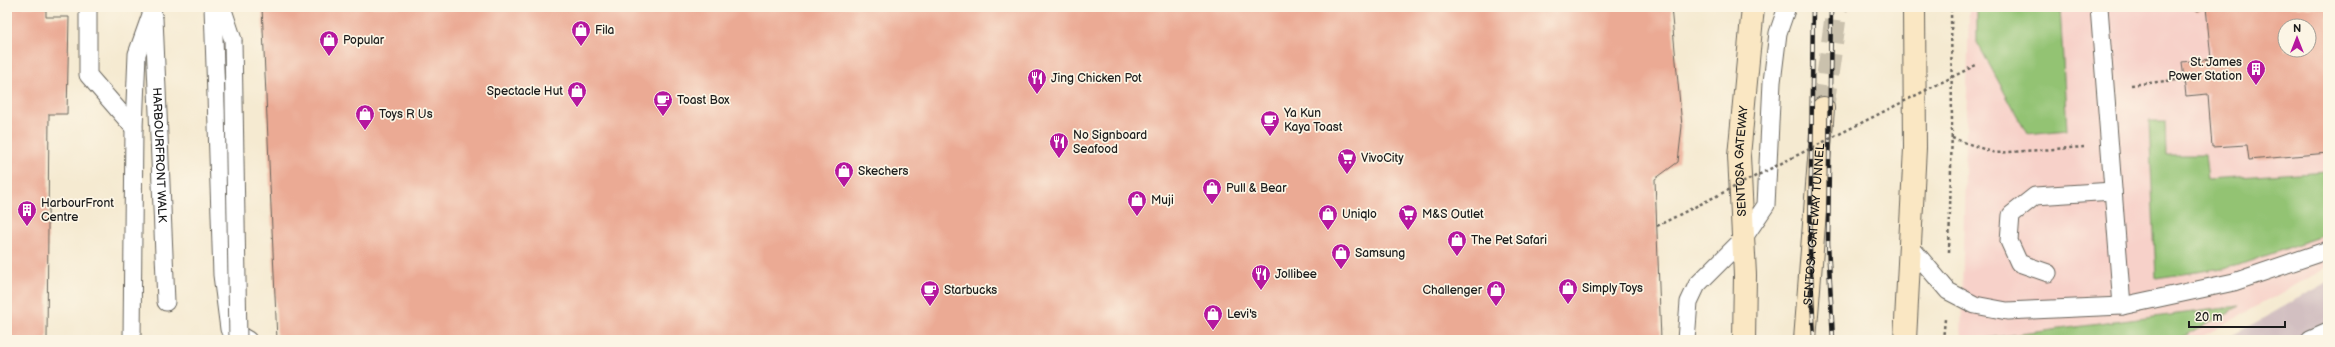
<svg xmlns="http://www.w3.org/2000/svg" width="2335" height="347" viewBox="0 0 2335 347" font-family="'Balsamiq Sans',sans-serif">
	<rect width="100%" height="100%" fill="#fcf5e5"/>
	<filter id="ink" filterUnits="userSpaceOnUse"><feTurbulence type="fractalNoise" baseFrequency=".025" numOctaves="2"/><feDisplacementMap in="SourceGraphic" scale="8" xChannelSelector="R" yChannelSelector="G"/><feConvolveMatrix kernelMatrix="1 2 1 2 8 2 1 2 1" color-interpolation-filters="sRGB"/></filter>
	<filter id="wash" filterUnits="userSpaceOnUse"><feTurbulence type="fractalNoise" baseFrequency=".012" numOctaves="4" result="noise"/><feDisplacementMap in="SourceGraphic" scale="16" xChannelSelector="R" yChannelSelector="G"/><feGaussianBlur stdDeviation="0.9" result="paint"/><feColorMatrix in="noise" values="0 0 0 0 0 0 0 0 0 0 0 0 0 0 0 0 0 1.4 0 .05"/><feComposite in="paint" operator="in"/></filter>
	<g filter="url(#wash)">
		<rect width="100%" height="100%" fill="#f5ead1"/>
		<path fill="#f7d1c9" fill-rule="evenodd" d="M1969 7H2328V267L2196 340H1961ZM2285 26H2309V50H2285Z"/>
		<path fill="#d2bfc1" d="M2328 282V340H2224Z"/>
		<path fill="#93c373" stroke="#587048" d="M1977 7H2060L2067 130 2027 134 1977 42Z
			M2149 121H2165L2166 155H2205L2208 179 2328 171V234L2236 266 2156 278Z
			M2240 306 2177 340H1974Z"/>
		<g id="blocks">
			<path fill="#ebaa94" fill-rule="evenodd" d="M7 7H46V17H69L67 114H49L47 340H7Z
				M262 7H1671L1682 126 1678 162 1655 179 1661 340H277Z
				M2190 7H2205L2198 11Z
				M2206 7H2328V153L2249 160 2247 145 2212 147 2208 94 2186 96 2182 62 2211 59ZM2285 26H2309V50H2285Z"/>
		</g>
	</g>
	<g filter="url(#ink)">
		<use href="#blocks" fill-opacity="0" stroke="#68645b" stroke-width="1"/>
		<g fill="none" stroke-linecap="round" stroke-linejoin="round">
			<path stroke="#cac1ad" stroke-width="22" stroke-dasharray="22 11" stroke-linecap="butt" d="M1823 108 1837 7"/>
			<g stroke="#68645b" stroke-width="19">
				<g id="lane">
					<path d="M88 7V75L134 128"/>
					<path d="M213 7 222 275 229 329 248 340"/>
					<path d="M222 7 233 40"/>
					<path d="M2099 7 2122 306"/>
					<path id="s1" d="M154 18 166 302"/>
					<path d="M1909 245 1948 291 1975 305 2007 311 2122 306 2234 282 2328 250"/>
					<path d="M2048 273 2019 263 2009 241 2011 215 2035 196 2113 191"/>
					<path d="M132 340 134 128 137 54 153 9"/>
					<path d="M1686 340 1689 302 1697 285 1743 239 1766 205 1772 82 1778 33 1787 7"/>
					<path d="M2310 340 2328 332"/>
				</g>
			</g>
			<g stroke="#68645b" stroke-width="24">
				<g id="secondary">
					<path id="s2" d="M1744 340 1745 275 1739 156 1753 7"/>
					<path id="s3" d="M1805 340 1823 108"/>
					<path d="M1905 340 1915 148 1914 7"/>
				</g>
			</g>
			<path stroke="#68645b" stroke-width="2.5" stroke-dasharray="3 3" stroke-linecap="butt" d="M2131 85 2184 79
				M1952 138 1995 153 2084 147
				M1949 252 1952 126 1951 7
				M1943 340 1945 319"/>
			<use href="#lane" stroke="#fff" stroke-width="17"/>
			<use href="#secondary" stroke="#fae7c3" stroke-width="22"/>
			<g stroke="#1c1c1c" stroke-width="4.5">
				<path id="rail" d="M1813 7 1810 250 1814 340
					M1831 7 1828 243 1833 340"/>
			</g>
			<use href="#rail" stroke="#fcf5e5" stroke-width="3" stroke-dasharray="9" stroke-linecap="butt"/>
			<g stroke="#68645b" stroke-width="19" stroke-linecap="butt">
				<path id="lane-bridge" d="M233 40 238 340"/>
			</g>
			<path stroke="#68645b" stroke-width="2.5" stroke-dasharray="3 3" stroke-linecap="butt" d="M1657 226 1976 65"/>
			<use href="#lane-bridge" stroke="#fff" stroke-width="17"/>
		</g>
	</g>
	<defs>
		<g id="shop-pin" transform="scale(1)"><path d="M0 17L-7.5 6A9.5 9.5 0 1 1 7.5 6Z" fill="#b5179e" stroke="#fcf5e5"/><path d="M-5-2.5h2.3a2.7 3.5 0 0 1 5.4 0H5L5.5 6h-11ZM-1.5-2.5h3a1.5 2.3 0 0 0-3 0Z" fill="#fff"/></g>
		<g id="building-pin" transform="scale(1)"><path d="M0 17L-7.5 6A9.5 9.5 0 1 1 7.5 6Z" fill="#b5179e" stroke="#fcf5e5"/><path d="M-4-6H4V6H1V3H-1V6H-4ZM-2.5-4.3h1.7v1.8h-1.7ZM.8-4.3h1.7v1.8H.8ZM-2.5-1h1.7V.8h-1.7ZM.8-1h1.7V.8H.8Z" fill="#fff"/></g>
		<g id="restaurant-pin" transform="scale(1)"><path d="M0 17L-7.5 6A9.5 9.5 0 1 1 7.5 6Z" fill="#b5179e" stroke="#fcf5e5"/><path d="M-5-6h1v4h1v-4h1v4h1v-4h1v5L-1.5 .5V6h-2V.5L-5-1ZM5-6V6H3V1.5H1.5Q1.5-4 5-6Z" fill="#fff"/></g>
		<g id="cafe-pin" transform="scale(1)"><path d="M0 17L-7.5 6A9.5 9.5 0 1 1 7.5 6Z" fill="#b5179e" stroke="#fcf5e5"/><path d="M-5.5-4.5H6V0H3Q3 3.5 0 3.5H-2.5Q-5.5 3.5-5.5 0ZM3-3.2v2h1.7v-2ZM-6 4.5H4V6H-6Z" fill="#fff"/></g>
		<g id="supermarket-pin" transform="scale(1)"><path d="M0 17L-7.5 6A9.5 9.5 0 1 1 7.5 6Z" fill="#b5179e" stroke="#fcf5e5"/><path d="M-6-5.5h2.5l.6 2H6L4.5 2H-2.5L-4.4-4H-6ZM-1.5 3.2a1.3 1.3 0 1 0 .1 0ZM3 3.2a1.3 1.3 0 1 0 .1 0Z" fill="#fff"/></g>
	</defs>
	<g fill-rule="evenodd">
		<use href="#shop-pin" x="581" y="30"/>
		<use href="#shop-pin" x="329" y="40"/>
		<use href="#building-pin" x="2256" y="69"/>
		<use href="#restaurant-pin" x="1037" y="78"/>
		<use href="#shop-pin" x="577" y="91"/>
		<use href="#cafe-pin" x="663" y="100"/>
		<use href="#shop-pin" x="365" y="114"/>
		<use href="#cafe-pin" x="1270" y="120"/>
		<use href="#restaurant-pin" x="1059" y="142"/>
		<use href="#supermarket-pin" x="1347" y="158"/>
		<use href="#shop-pin" x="844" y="171"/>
		<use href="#shop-pin" x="1212" y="188"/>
		<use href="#shop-pin" x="1137" y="200"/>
		<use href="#building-pin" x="27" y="210"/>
		<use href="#shop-pin" x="1328" y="214"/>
		<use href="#supermarket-pin" x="1408" y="214"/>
		<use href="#shop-pin" x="1457" y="240"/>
		<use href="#shop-pin" x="1341" y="253"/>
		<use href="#restaurant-pin" x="1261" y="274"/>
		<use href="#shop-pin" x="1568" y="288"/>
		<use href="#cafe-pin" x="930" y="290"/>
		<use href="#shop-pin" x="1496" y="290"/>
		<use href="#shop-pin" x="1213" y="314"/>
	</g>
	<g text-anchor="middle" stroke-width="3.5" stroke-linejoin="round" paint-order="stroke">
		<g font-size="12" fill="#1c1c1c" stroke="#fcf5e5" text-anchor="start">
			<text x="595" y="34">Fila</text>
			<text x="343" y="44">Popular</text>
			<text x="2242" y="66" text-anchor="end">St. James<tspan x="2242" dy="14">Power Station</tspan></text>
			<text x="1051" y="82">Jing Chicken Pot</text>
			<text x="563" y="95" text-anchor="end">Spectacle Hut</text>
			<text x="677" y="104">Toast Box</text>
			<text x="1284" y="117">Ya Kun<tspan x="1284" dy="14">Kaya Toast</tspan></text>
			<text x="379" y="118">Toys R Us</text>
			<text x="1073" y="139">No Signboard<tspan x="1073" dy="14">Seafood</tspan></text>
			<text x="1361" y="162">VivoCity</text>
			<text x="858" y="175">Skechers</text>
			<text x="1226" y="192">Pull &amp; Bear</text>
			<text x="1151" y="204">Muji</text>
			<text x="41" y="207">HarbourFront<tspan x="41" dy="14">Centre</tspan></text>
			<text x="1342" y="218">Uniqlo</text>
			<text x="1422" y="218">M&amp;S Outlet</text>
			<text x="1471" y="244">The Pet Safari</text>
			<text x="1355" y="257">Samsung</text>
			<text x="1275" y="278">Jollibee</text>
			<text x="1582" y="292">Simply Toys</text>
			<text x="944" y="294">Starbucks</text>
			<text x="1482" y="294" text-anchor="end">Challenger</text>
			<text x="1227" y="318">Levi's</text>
		</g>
		<g font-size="12" fill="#1c1c1c" stroke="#fcf5e5">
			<text dy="4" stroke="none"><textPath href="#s1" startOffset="137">HARBOURFRONT WALK</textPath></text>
			<text dy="4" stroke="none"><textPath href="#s2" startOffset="179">SENTOSA GATEWAY</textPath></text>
			<text dy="4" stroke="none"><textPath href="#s3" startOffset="116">SENTOSA GATEWAY TUNNEL</textPath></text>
		</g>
	</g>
	<rect width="2335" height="347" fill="none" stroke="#fcf5e5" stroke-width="24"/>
	<g transform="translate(2297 38)"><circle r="19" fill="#fcf5e5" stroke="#a29e95"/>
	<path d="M0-3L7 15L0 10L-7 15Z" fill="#b5179e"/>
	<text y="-6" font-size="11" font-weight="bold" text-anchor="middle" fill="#1c1c1c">N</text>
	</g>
	<path d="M2189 321v6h96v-6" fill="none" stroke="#1c1c1c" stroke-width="2"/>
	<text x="2195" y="321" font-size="12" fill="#1c1c1c" stroke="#fcf5e5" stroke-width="3" paint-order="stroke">20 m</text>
</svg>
